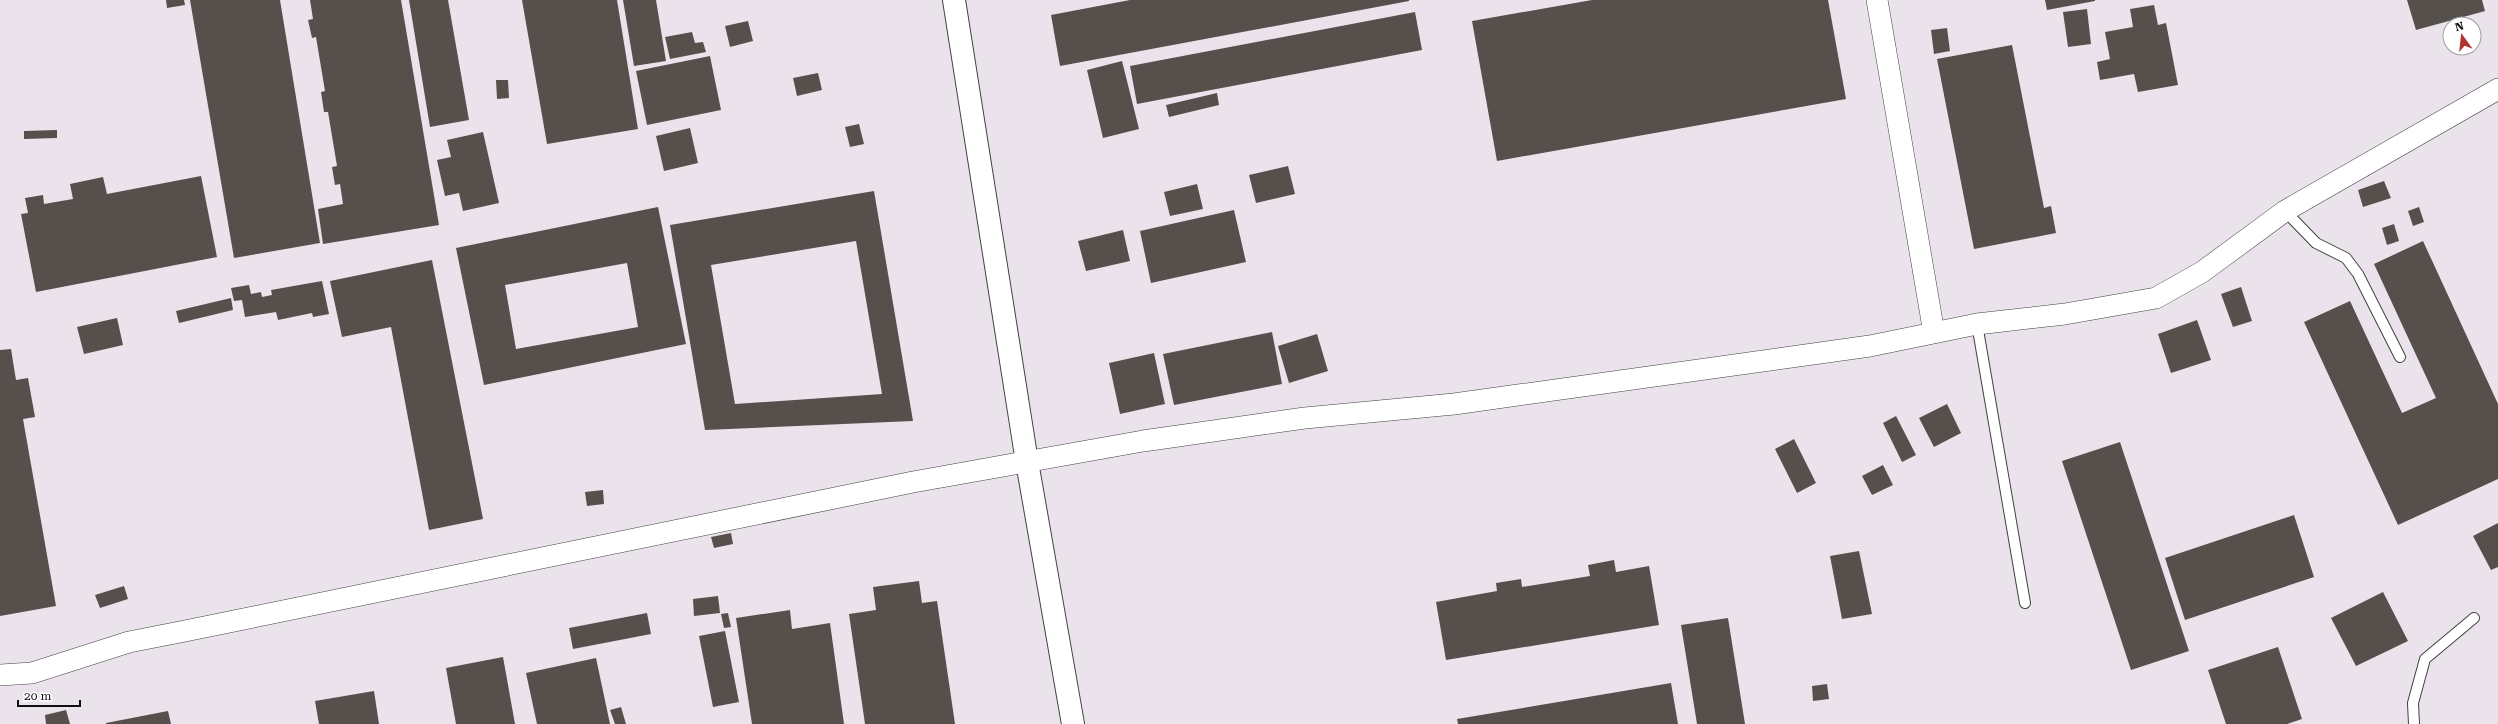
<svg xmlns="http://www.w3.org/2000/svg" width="2498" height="724" viewBox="0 0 2498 724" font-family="'Roboto Serif',serif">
	<rect width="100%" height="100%" fill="#fdfcf1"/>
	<path fill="#ebe3ec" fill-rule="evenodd" d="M0 0H2498V724H0ZM2450 24H2474V48H2450Z"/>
	<path fill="#56504c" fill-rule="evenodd" d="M166 0H184L185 5 167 8Z
		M190 0H280L320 243 234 258Z
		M310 0H401L439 225 323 244 318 209 343 204 340 184 335 185 332 167 337 166 328 112H324L321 92 325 91 316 37 312 38 308 20 313 19Z
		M409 0H448L469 120 430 127Z
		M522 0H617L638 129 547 144Z
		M623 0H656L666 61 634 66Z
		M1130 0H1409V1L1060 66 1051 15Z
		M1592 0H1828L1846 99 1497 161 1472 21Z
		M2045 0H2095V1L2047 10Z
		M2407 0H2482L2485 11 2416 30Z
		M2154 5 2158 25 2166 23 2178 85 2138 92 2134 74 2100 80 2097 62 2110 59 2105 32 2133 27 2130 9Z
		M2087 9 2091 44 2068 47 2063 12Z
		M1415 12 1422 50 1137 104 1130 66Z
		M748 21 753 41 730 47 725 26Z
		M1947 28 1950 51 1934 54 1931 30Z
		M692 32 695 43 703 42 706 52 670 59 665 37Z
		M2012 45 2044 208 2051 206 2056 233 1974 249 1937 59Z
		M710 56 721 110 647 125 636 71Z
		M1122 61 1139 129 1103 138 1087 70Z
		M818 73 822 90 797 96 793 78Z
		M496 80H508L509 98 497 99Z
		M1217 93 1219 105 1169 117 1166 105Z
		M859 124 864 144 850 147 845 127Z
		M690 128 698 163 664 171 656 136Z
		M57 130V138L24 139V131Z
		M483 132 499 203 463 211 459 193 445 196 437 160 451 157 447 140Z
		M1288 166 1295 194 1256 203 1249 175Z
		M201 176 217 257 36 292 21 214 28 213 25 198 43 195 44 204 73 199 70 184 103 177 107 194Z
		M2384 181 2391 198 2363 207 2358 190Z
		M1197 184 1203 209 1170 216 1164 192Z
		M874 191 913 421 705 430 670 225ZM856 241 882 394 735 404 711 265Z
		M658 207 686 344 484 385 456 248ZM627 263 638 327 516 349 505 285Z
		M2419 207 2424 222 2413 226 2408 211Z
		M1234 210 1246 262 1151 283 1140 231Z
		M2394 224 2399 241 2387 245 2382 228Z
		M1123 230 1130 261 1086 271 1078 241Z
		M2423 241 2498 404V479L2398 525 2304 322 2350 301 2402 413 2436 398 2374 264Z
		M432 260 483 519 429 530 391 327 342 337 330 281Z
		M322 281 329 314 313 317 312 313 278 320 276 312 245 317 242 300 234 301 231 288 249 285 251 294 261 292 262 297 272 295 271 290Z
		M2241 287 2252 321 2233 327 2221 294Z
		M231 298 233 310 179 323 176 311Z
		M117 318 123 345 84 354 77 327Z
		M2197 320 2211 360 2171 373 2158 334Z
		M1272 332 1282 384 1174 405 1163 354Z
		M1317 334 1328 371 1289 383 1278 346Z
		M11 349 16 380 28 378 35 417 23 419 56 606 0 616V350Z
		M1154 353 1165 404 1120 414 1109 363Z
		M1947 404 1961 433 1934 447 1919 418Z
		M1896 416 1916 455 1902 462 1883 423Z
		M1794 439 1816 483 1797 493 1775 449Z
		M2120 442 2189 651 2131 670 2062 461Z
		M1883 465 1893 485 1872 495 1862 476Z
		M603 490 604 504 587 506 585 492Z
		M2294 515 2314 577 2185 620 2165 558Z
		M2498 523V567L2491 570 2473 536Z
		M731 533 733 544 714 548 711 537Z
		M1859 551 1872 614 1842 619 1830 556Z
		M1614 560 1616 572 1649 566 1659 625 1446 660 1436 602 1497 591 1496 583 1521 579 1522 587 1590 576 1588 565Z
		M919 581 922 603 937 601 955 724H865L849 614 876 610 873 587Z
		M124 586 128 599 100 608 95 595Z
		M2383 592 2408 641 2356 666 2331 618Z
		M718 596 720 613 694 616 693 599Z
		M790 610 792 629 830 623 844 724H752L736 618Z
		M647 613 651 634 573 649 569 628Z
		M728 613 731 627 724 628 721 614Z
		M1728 618 1745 724H1697L1681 625Z
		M725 631 739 702 713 707 699 636Z
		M2278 647 2302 719 2287 724H2226L2208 670Z
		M503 657 515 724H456L446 668Z
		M596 658 610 724H537L526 673Z
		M1671 683 1678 724H1458L1457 719Z
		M1827 684 1829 699 1813 701 1812 686Z
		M374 691 379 724H319L315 701Z
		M621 707 626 724H615L610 710Z
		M66 710 70 724H46L45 715Z
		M168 711 171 724H106V723Z"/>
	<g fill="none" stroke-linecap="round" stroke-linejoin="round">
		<g stroke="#414141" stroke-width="12">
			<path id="service" d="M2285 211 2316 243 2346 258 2358 274 2400 357
				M1977 324 2025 603
				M2414 724 2413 703 2425 659 2474 618"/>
		</g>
		<g stroke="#414141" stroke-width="22">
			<path id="minor" d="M1877 0 1934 333
				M0 675 32 673 129 642 185 631 913 482 1143 441 1305 418 1454 404 1870 346 1977 324 2065 314 2156 298 2202 272 2285 211 2498 89"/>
		</g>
		<g stroke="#414141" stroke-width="24">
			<path id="tertiary" d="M954 0 1027 462 1073 724"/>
		</g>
		<use href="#service" stroke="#fff" stroke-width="10"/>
		<use href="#minor" stroke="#fff" stroke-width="21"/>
		<use href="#tertiary" stroke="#fff" stroke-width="22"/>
	</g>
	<g transform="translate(2462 36) rotate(345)"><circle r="19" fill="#ffffff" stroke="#9f9f9f"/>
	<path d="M0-3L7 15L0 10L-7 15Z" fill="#b03535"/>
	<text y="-6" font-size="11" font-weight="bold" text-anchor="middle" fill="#0e0e0e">N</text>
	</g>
	<path d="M18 700v6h62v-6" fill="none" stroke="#0e0e0e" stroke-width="2"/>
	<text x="24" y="700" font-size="12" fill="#0e0e0e" stroke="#ffffff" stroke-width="3" paint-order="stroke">20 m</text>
</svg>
